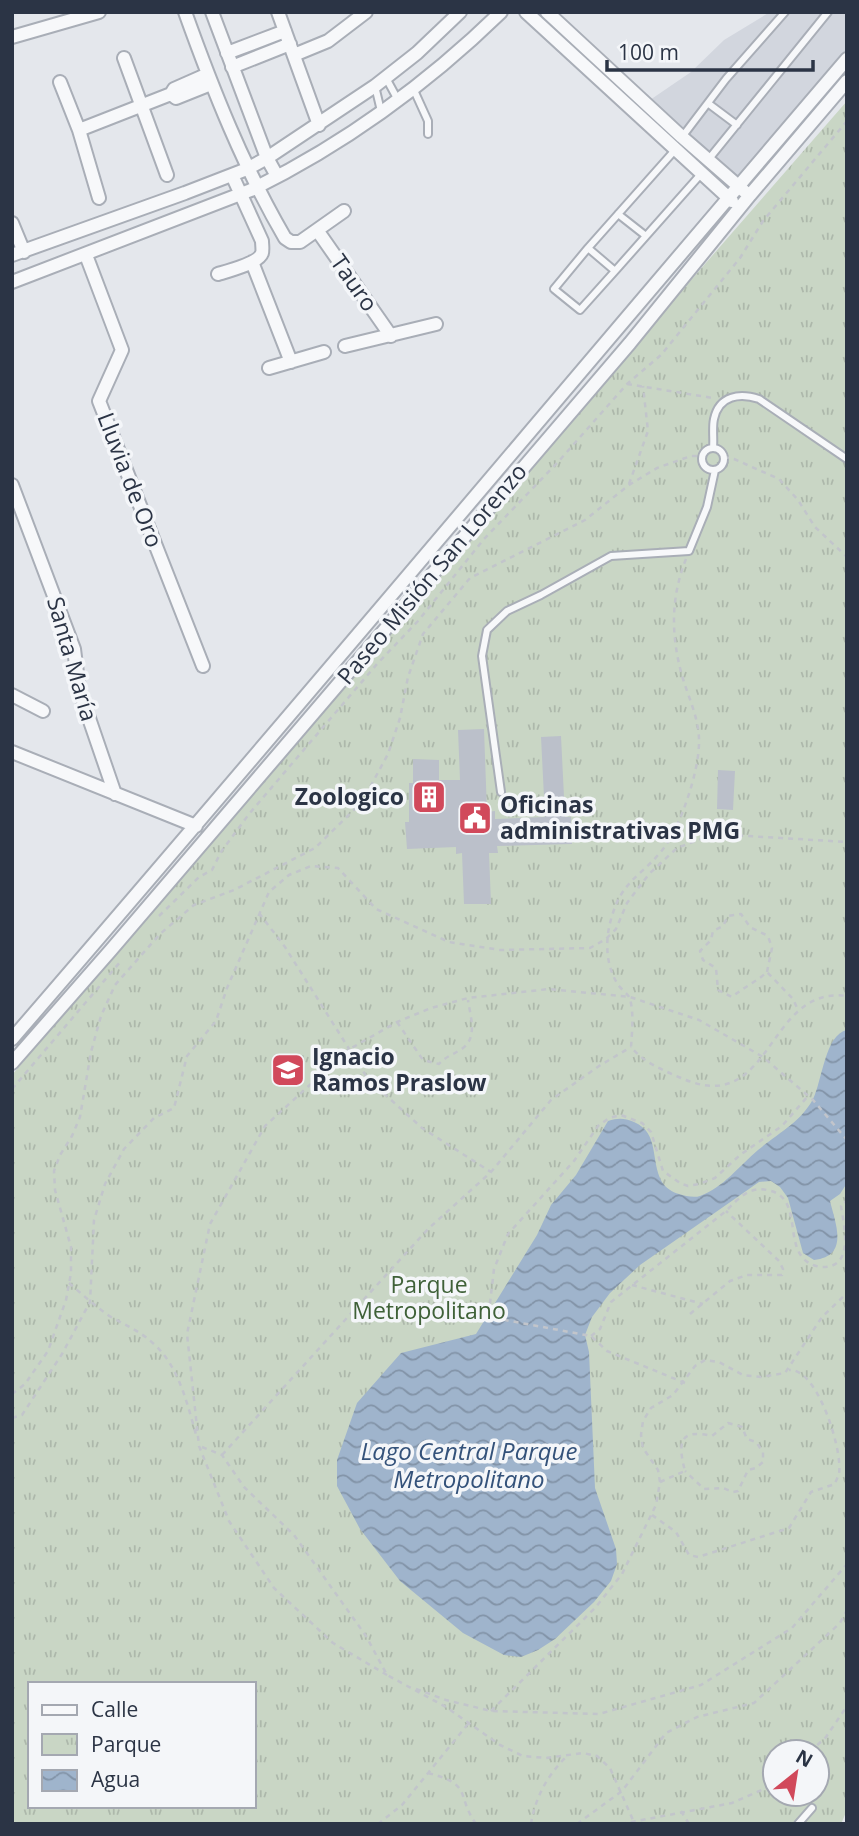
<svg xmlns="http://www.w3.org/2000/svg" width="859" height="1836" viewBox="0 0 859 1836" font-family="'Open Sans',sans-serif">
	<defs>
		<pattern id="park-tufts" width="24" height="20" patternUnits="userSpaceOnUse" patternTransform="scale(1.75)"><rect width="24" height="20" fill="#c9d6c5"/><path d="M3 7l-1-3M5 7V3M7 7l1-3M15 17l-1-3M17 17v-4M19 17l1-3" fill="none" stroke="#adb8ab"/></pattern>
		<pattern id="water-waves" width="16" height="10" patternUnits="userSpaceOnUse" patternTransform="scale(1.75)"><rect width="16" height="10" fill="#9fb4cc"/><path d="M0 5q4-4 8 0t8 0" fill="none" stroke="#8293a7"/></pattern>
	</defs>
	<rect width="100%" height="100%" fill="#e4e7ec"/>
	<path fill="#d2d6de" d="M770 12H847V54L740 179 650 100 691 72 724 40Z"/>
	<path fill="url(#park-tufts)" fill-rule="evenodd" d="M847 101V1810L841 1824H12V1075L576 412ZM30 1684H254V1806H30ZM775 1752H817V1794H775Z"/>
	<path fill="url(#water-waves)" d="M847 1030V1183L840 1194 830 1201C836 1225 849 1256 814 1260L803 1253 788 1198 780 1187 771 1181 759 1182 640 1265 610 1293 592 1317 585 1335 589 1352 595 1488 616 1549 617 1564 611 1581 594 1602 555 1639 538 1650 521 1657 504 1655 463 1633 400 1581 360 1529 337 1486V1460L357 1403 401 1353 476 1334 537 1235 551 1205 576 1175 608 1121C618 1118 624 1118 634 1122 660 1133 650 1161 662 1182 666 1188 672 1192 679 1194 685 1196 694 1198 700 1196 723 1188 740 1165 758 1150 777 1134 801 1122 813 1099 822 1082 825 1034 847 1030Z"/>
	<path fill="#bbc0ca" d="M484 729 487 812 495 811V819L545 817 541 737 561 736 565 817H571L572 844 497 846 498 853H489L491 904H464L462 853 456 854V847L407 849 405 822H409V783H413V759L439 760V780H460L458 730Z
		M718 770 735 771 733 810 717 809Z"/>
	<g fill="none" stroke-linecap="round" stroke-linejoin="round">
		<g stroke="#a9aeb7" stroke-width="10">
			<path id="service" d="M386 78 398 100
				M375 86 381 111
				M413 88 428 121V134
				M709 104 737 125
				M682 137 726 79 785 12
				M675 150 588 248 615 271 701 174
				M708 160 828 12
				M618 214 646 236
				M588 248 554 289 580 310 615 271
				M713 448C714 439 712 428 714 419 719 395 740 393 759 399L847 459
				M702 459a11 11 0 1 1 22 0a11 11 0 1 1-22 0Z
				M501 792 482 656 487 630 507 611 541 595 611 556 689 551 707 507 715 470
				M798 1824 812 1808"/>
		</g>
		<g stroke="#a9aeb7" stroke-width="16">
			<path id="minor" d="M185 12C213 90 243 166 285 238L291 242H300L344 211
				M212 12 267 158 277 176
				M278 12 319 125
				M526 12 732 201
				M547 12 682 137 744 191
				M12 37 99 12
				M227 53 285 31
				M294 55 328 41 366 12
				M124 58 167 175
				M232 67 290 44
				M60 82 79 130 99 198
				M171 94 176 98 211 84
				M79 130 171 94 174 89 208 74
				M12 223 24 252
				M317 230 391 336
				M12 255 185 193 247 169 267 158 375 86 417 53 460 12
				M86 255 122 350 99 401 203 666
				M252 262 291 362
				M218 274C228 271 259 263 262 253 263 251 262 244 262 241L232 175
				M12 282 251 190C343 145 428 83 501 12
				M345 346 436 324
				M269 368 324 352
				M12 485 74 649 79 689 115 794
				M12 695 43 711
				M12 752 196 826
				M12 1039C293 714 568 385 847 59
				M12 1063 111 950 630 343 750 195 847 81"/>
		</g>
		<path stroke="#c2c5cb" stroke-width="2.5" stroke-dasharray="5 5" stroke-linecap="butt" d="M627 384 713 398
			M724 457 734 459 779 479 798 500 815 527 847 557
			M629 484 648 431 643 386
			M686 559C670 599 671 638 683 679 689 698 699 720 699 740 700 770 679 833 659 854 638 878 622 882 612 916 605 938 605 963 617 983 620 989 628 993 630 999 634 1014 632 1032 631 1047 644 1063 663 1070 681 1078 774 1119 765 985 847 996
			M259 913 285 947 368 1079 422 1128 491 1172
			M159 916 199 877 212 870 221 852 249 814 377 664 418 621 484 539 558 462 627 384 661 355 740 258 763 221 847 121
			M767 972 772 948 768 936 750 927 741 914 728 916 723 926 713 931 711 940 700 951 703 960 716 968 718 990 732 997C744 987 756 982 767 972L793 999 798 1010
			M397 1022 423 1060 439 1064C446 1056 455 1054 463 1048 478 1037 470 1015 468 1000
			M12 1089 121 961
			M69 1283C83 1295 96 1307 111 1317 127 1326 142 1332 156 1346 180 1369 188 1407 197 1438
			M632 1285 703 1304
			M690 1314 730 1281 747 1275H782L783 1269 779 1261 726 1211
			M591 1336 600 1329 611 1302 726 1211C738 1199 749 1186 767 1190 801 1196 786 1237 802 1257 807 1263 814 1266 821 1267 855 1269 844 1226 841 1206L843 1202H847
			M685 1383 607 1351 591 1336 505 1320 489 1312 494 1269 508 1234 574 1161 598 1126 609 1118 621 1115 642 1123 651 1132 663 1171 680 1183 688 1186 699 1184 715 1178 740 1155 782 1126 808 1096
			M12 1394 25 1384 48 1351 66 1300 71 1273V1247L55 1190 54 1171 60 1155 72 1136 80 1117 91 1052 101 1016 115 985 160 934 194 905 234 890 315 848 362 802 388 754 400 718 408 677 423 634 470 578 585 520 629 485 657 468 691 456H703
			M12 1418 22 1415 62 1354 90 1302 94 1220 105 1184 124 1149 154 1118 174 1108 187 1056 216 1021 227 988 269 892 289 875 311 866 338 868 376 909 449 942 500 950 590 948 606 939 616 929 627 903 649 874 677 848 714 834 847 842
			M202 1447 222 1455 244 1487 294 1535 366 1636 387 1675 446 1707 500 1745 523 1756 546 1758 583 1753 597 1756 610 1768 633 1820 631 1824
			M222 1455 428 1229 491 1172 551 1100 599 1066 631 1047
			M660 1482 685 1471C678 1444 678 1428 712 1436L728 1423 742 1427 747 1439 756 1442 763 1452V1462L756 1468 748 1470 738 1491 733 1492 723 1488 704 1489 685 1471
			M652 1515 676 1532 689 1555 698 1557 789 1528 811 1492 835 1484C836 1480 838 1477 839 1474 843 1450 817 1367 789 1370
			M387 1675 333 1643 274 1588 229 1521 199 1446 187 1334 210 1224 265 1126 348 1050 397 1022 431 1008 468 998 549 989 630 997 699 1020 763 1057 813 1100 847 1140
			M416 1689 446 1700 491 1711 599 1714 701 1685 792 1628 847 1564
			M491 1711 595 1608 622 1574 656 1505 660 1482 658 1470 643 1448 641 1435 643 1421 651 1408 673 1395 695 1366 705 1360 719 1362 743 1375 761 1377 785 1373 822 1317 847 1293
			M810 1752 826 1737 847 1706
			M428 1773C474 1785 455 1794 476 1824
			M681 1811 689 1824
			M378 1824 402 1805 468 1724
			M531 1824C535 1798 547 1776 566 1757
			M577 1824 622 1791 666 1733 697 1717 754 1703 840 1623 847 1610
			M621 1824 732 1803 775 1784"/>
		<use href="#service" stroke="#f7f8fa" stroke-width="6"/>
		<use href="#minor" stroke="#f7f8fa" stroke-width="12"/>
	</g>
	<defs>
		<g id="building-square" transform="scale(1.75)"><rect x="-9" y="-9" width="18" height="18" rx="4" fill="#d1495b" stroke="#f4f6f9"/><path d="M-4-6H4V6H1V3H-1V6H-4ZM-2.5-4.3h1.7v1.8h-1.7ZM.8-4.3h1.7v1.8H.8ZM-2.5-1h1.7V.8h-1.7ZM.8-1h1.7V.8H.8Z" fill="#fff"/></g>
		<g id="civic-square" transform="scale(1.75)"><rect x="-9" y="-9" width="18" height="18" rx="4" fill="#d1495b" stroke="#f4f6f9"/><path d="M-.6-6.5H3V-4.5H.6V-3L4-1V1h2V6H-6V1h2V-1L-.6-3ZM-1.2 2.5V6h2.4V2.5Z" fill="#fff"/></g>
		<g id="school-square" transform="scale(1.75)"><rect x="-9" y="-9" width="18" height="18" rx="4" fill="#d1495b" stroke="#f4f6f9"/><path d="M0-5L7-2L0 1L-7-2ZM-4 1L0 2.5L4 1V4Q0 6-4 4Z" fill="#fff"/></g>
	</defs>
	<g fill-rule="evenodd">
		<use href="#building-square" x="429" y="797"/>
		<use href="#civic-square" x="475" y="818"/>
		<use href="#school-square" x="288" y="1070"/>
	</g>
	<g text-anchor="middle" stroke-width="7" stroke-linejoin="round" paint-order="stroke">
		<g font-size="23" fill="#2b3445" stroke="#f4f6f9">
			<text transform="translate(354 283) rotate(55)" y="8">Tauro</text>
			<text transform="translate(130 480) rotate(69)" y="8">Lluvia de Oro</text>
			<text transform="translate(432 574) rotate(-50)" y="8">Paseo Misión San Lorenzo</text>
			<text transform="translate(72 659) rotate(74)" y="8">Santa María</text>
		</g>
		<g font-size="23" font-weight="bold" fill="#2b3445" stroke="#f4f6f9" text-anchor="start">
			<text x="404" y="805" text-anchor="end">Zoologico</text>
			<text x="500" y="813">Oficinas<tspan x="500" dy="26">administrativas PMG</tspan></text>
			<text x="312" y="1065">Ignacio<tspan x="312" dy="26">Ramos Praslow</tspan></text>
		</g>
		<g font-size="23" fill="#3f6138" stroke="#f4f6f9">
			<text x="429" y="1293">Parque<tspan x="429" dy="26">Metropolitano</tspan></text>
		</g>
		<g font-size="24" font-style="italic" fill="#34527a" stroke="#f4f6f9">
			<text x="469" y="1460">Lago Central Parque<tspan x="469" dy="28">Metropolitano</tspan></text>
		</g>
	</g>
	<rect width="859" height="1836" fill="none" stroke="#2b3445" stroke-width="28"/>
	<rect x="28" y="1682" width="228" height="126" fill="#f4f6f9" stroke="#a4a8b1" stroke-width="2"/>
	<rect x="42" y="1705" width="35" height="10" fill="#f7f8fa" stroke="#a4a8b1" stroke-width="2"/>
	<text x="91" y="1717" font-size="21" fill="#2b3445">Calle</text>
	<rect x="42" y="1734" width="35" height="21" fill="url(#park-tufts)" stroke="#a4a8b1" stroke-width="2"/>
	<text x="91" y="1752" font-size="21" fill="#2b3445">Parque</text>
	<rect x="42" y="1770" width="35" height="21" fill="url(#water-waves)" stroke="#a4a8b1" stroke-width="2"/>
	<text x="91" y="1787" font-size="21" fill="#2b3445">Agua</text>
	<g transform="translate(796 1773) rotate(30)"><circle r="33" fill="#f4f6f9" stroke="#a4a8b1" stroke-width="2"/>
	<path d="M0-5L12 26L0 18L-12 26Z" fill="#d1495b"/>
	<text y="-10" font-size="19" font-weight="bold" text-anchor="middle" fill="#2b3445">N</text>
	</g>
	<path d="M607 60v10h206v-10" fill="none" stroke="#2b3445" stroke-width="3.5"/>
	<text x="618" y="60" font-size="21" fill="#2b3445" stroke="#f4f6f9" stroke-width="5" paint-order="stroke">100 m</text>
</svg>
